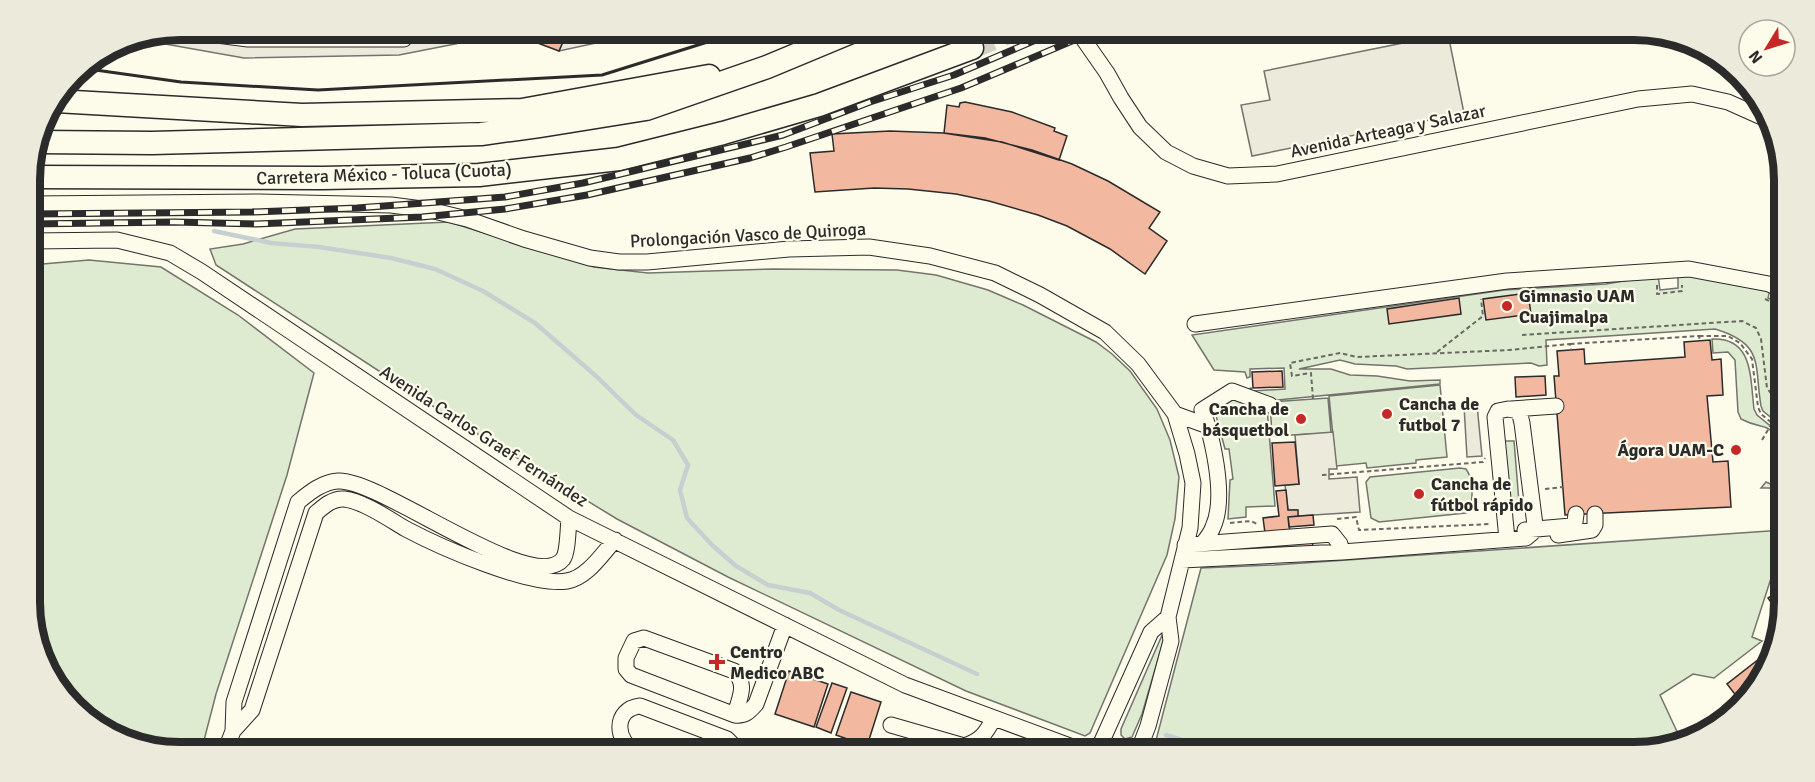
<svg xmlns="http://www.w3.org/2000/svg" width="1815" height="782" viewBox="0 0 1815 782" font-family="Signika,sans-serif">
	<rect width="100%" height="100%" fill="#fdfbea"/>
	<path fill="#deebd1" stroke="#74746e" stroke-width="1.5" d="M449 222 594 267 648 273 773 269 897 270 936 275 988 290 1023 305 1096 342 1112 354 1130 371 1157 409 1170 440 1179 477 1175 519 1167 555 1090 733 1085 736 966 691 728 577 617 519 442 412 216 265 210 249 243 244 295 229Z
		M89 260 161 267 238 315 314 373 287 475 216 694 201 752H181L123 741 61 693 31 621V265Z
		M1678 274 1770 289 1768 298 1776 301 1780 293 1784 295V399L1778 398 1774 402 1784 416V428L1763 411 1761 406C1754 365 1765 344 1715 329L1546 340 1547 365 1539 366 1531 363 1407 369 1396 366 1355 364 1340 360 1299 369H1331L1350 375 1377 376 1410 381 1440 380V384L1268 401 1243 391 1251 388 1252 391 1285 389 1284 368 1250 369V377L1247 378 1245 372 1214 370 1192 335 1504 290 1606 284 1658 275 1660 290 1678 288Z
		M1712 339C1754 337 1750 379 1754 409L1757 415 1784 437 1785 451C1766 417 1768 433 1741 419L1738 412 1735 360 1728 352 1713 353Z
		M1440 385 1447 457 1416 460V463L1367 468 1366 463 1336 466 1329 396Z
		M1233 395 1267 407 1275 506 1246 507V517L1228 519 1230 480 1233 479 1229 449H1225L1214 408Z
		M1328 398 1331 433 1272 436 1270 402Z
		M1500 441H1514L1519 502 1509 515Z
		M1460 468 1466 469C1473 478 1475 505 1466 513L1379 522 1371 518 1366 482 1370 477Z
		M1785 471V500L1770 488H1761L1766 482 1779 488Z
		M1785 530V535L1752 637 1762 641 1714 678 1693 674 1660 695 1680 738 1644 752H1164L1154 748 1201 568 1274 565Z
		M1163 633 1165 635 1142 714 1132 737 1125 739 1121 735V729Z
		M990 741 997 742 1017 752H973Z"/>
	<path fill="#eceadb" stroke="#74746e" stroke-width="1.5" d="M181 30H415L455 44 399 55 244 58 137 39Z
		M568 30H637L610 40 559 51Z
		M1448 34 1464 113 1252 156 1241 105 1270 100 1264 71Z
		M1477 405 1482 456 1467 457 1464 406Z
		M1333 432 1337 469H1329V479L1357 477 1360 512 1298 516 1297 510H1288L1285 485 1299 484 1295 435Z"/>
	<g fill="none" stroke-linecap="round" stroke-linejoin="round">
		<path stroke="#c7d0d0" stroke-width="4.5" d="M214 231 271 243 319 247 391 258 435 269 483 291 535 323 596 376 636 415 673 440 688 465 680 490 687 518 712 545 736 566 768 585 810 593 839 610 977 674
			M1166 735 1222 752
			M1449 752 1569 745 1612 752"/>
	</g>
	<path fill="#f2b8a0" stroke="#2b2b2b" stroke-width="1.5" d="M503 30H568L559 51Z
		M965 102 1012 112 1055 128 1054 131 1067 136 1059 160 1002 142 944 133 947 105 959 107 960 103Z
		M890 131 944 133 985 138 1032 150 1072 164 1108 181 1160 212 1149 228 1167 241 1145 274 1110 249 1067 226 1038 215 989 201 956 194 908 189 874 188 815 192 810 153 834 151 832 134Z
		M1528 293 1531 314 1486 320 1483 299Z
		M1459 298 1461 314 1389 324 1387 309Z
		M1710 340 1712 360 1721 359 1723 395 1707 396 1713 462 1728 461 1731 507 1565 515 1554 376H1559L1557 351 1584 349 1585 364 1685 357 1684 342Z
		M1282 371 1283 387 1253 388 1252 372Z
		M1545 376 1546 395 1516 397 1515 377Z
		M1295 442 1299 484 1275 486 1272 443Z
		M1286 490 1288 510H1298V516L1288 517 1290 531 1265 533 1263 518 1279 516 1276 491Z
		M1313 515 1314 525 1289 527 1288 517Z
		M1312 539 1313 547 1278 550 1277 542Z
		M1785 587V602L1781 617 1768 598Z
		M1759 659 1767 668 1741 702 1727 684Z
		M789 671 828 684 814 727 775 714Z
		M832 683 847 688 831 733 816 727Z
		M851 692 881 702 867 746 836 735Z"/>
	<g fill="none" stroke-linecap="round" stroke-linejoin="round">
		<path stroke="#d3d1c4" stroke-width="22" stroke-dasharray="22 11" stroke-linecap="butt" d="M972 48 1016 30"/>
		<g stroke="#2b2b2b" stroke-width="17">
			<path id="minor" d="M178 30 248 39
				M252 30 248 39H404L402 35 388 30
				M1077 30 1107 73 1121 98 1140 127 1166 152 1193 166 1228 176 1277 174 1638 99 1692 94 1728 102 1766 119
				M30 204 259 202 391 205 430 210 467 219 524 239 590 258 619 262H647L789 249 869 247 930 256 995 273 1040 295 1105 332 1138 364 1175 414 1187 454 1193 483 1190 528 1168 617 1171 641 1148 726 1138 752
				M31 241 117 240 170 253 202 272 569 518 905 685 1086 752
				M1195 324 1507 281 1689 269 1769 284 1784 290
				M1511 409 1556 406
				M1175 414 1208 426C1215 453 1225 501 1213 527 1211 533 1207 538 1203 543
				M1208 426 1202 410 1232 391 1270 405
				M1525 530 1571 526 1575 522 1576 514
				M1558 535 1592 530 1595 525V514
				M1185 545 1332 534 1340 544 1342 552
				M1182 560 1342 552 1526 538 1532 533 1535 525 1522 423 1519 411 1508 409 1498 411 1495 417 1507 539
				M735 715C739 698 748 685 734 671L644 638 634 641 626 658V669L631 675 735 715C745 716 749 712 756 704L785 625
				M891 725 964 746C981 741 986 733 994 718
				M233 731 252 710 316 513C324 506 333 498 344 499 363 501 389 519 406 529 440 547 530 587 567 581 587 578 602 554 615 540
				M225 752 233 731 234 702 298 502C309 493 322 482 338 481 380 478 533 597 563 559 568 552 568 528 569 518
				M638 752C614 743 613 709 640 706L727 739 732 744 734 752
				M1097 752 1151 632 1168 617"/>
		</g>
		<g stroke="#2b2b2b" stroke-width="25">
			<path id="highway" d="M56 101 302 115 522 110 709 76
				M38 142 152 143 481 134 539 126 646 109 767 67 856 30
				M30 177 322 178 479 175 619 159 723 133 819 105 972 48"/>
		</g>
		<path stroke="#6a6964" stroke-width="2" stroke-dasharray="4.5 3" stroke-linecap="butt" d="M1657 285V294L1682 291V285
			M1765 299 1784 308
			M1522 335 1742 321 1756 328 1761 339 1767 388 1778 403
			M1699 336H1728L1740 343 1752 359 1758 407 1761 414 1784 433
			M1570 344 1699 336 1700 341
			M1437 352 1483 316 1481 299
			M1313 399 1311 373 1292 376 1290 363 1340 353 1357 357 1509 350 1570 344 1571 350
			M1778 405 1784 411
			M1762 440 1772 423
			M1322 475 1483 462 1485 458
			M1545 489 1563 487
			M1337 519 1356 517 1359 530 1491 524
			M1230 523 1251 521 1257 524"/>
		<use href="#minor" stroke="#fdfbea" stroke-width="15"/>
		<use href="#highway" stroke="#fdfbea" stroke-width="22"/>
		<g stroke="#2b2b2b" stroke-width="7">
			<path id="rail" d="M30 214 252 212 357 208 505 197 583 183 783 135 870 102 954 75 1059 30
				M30 224 175 222 256 224 422 217 505 209 587 195 750 158 786 147 961 88 1098 30"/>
		</g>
		<use href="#rail" stroke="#fdfbea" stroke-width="4.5" stroke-dasharray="14" stroke-linecap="butt"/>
		<path stroke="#2b2b2b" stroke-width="3" d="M81 68 181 82 318 90 602 75 746 30"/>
	</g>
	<g fill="#c62828" stroke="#fdfbea" stroke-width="2">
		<circle cx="1507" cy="306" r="6"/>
		<circle cx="1387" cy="414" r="6"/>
		<circle cx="1301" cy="419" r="6"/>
		<circle cx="1736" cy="450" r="6"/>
		<circle cx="1419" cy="494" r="6"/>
		<path d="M714 653h6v6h6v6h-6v6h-6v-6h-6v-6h6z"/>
	</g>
	<g text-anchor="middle" stroke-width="4.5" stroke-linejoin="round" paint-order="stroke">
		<g font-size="18" fill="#2b2b2b" stroke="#fdfbea">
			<text transform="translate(1388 131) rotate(-12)" y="6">Avenida Arteaga y Salazar</text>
			<text transform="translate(384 174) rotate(-2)" y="6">Carretera México - Toluca (Cuota)</text>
			<text transform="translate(748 235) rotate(-3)" y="6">Prolongación Vasco de Quiroga</text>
			<text transform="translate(484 436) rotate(33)" y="6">Avenida Carlos Graef Fernández</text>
		</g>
		<g font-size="18" font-weight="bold" fill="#2b2b2b" stroke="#fdfbea" text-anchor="start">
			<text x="1519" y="302">Gimnasio UAM<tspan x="1519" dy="21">Cuajimalpa</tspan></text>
			<text x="1399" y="410">Cancha de<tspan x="1399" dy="21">futbol 7</tspan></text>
			<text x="1289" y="415" text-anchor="end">Cancha de<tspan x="1289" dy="21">básquetbol</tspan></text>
			<text x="1724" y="456" text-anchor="end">Ágora UAM-C</text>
			<text x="1431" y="490">Cancha de<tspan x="1431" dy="21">fútbol rápido</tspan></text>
			<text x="730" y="658">Centro<tspan x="730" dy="21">Medico ABC</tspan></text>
		</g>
	</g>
	<path d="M0 0H1815V782H0ZM180 40H1634A140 140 0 0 1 1774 180V602A140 140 0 0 1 1634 742H180A140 140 0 0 1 40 602V180A140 140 0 0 1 180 40Z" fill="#eceadb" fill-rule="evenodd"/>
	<path fill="none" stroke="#2b2b2b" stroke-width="8" d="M180 40H1634A140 140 0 0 1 1774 180V602A140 140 0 0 1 1634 742H180A140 140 0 0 1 40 602V180A140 140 0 0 1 180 40Z"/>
	<g transform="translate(1767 48) rotate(232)"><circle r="28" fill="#fdfbea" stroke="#a9a89e" stroke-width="1.5"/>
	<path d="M0-4.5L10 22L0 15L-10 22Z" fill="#c62828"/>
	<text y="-9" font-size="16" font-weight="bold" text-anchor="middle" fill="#2b2b2b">N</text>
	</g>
</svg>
